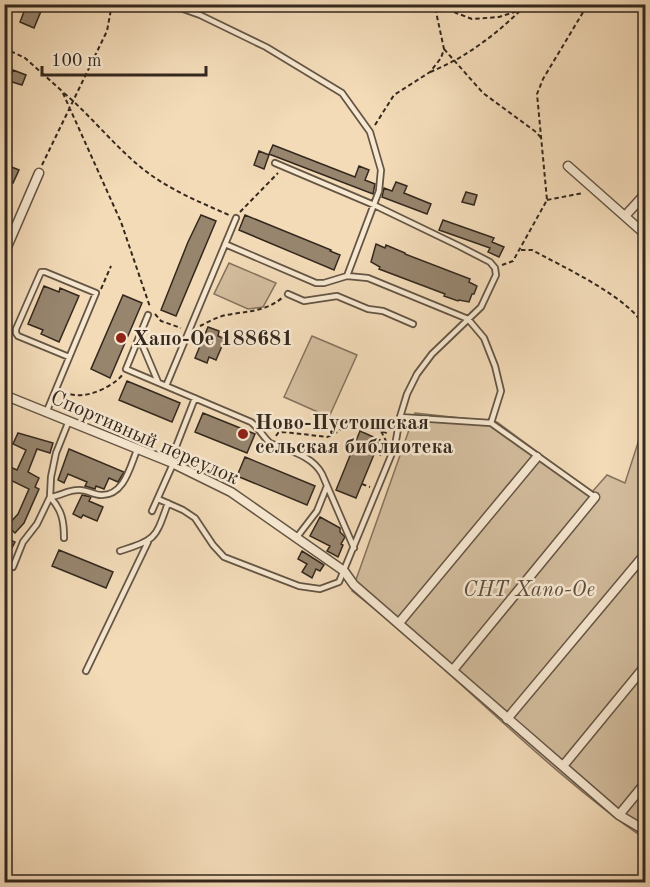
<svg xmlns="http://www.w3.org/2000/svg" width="650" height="887" viewBox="0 0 650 887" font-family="'Old Standard TT',serif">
	<rect width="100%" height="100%" fill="#f3dbb8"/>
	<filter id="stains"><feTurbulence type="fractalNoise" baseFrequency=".00333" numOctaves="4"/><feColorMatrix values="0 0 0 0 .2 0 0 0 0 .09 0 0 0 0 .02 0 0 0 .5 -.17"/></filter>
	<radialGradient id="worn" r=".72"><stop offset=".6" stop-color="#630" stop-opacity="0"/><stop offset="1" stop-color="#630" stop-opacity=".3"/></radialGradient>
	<path fill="#d3bd9e" stroke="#84725e" stroke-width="1.5" d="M229 263 276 283 263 307 248 309 214 294Z
		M312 336 357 355 329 417 284 397Z
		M415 413 497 422 592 492 607 475 625 483 645 421V839C541 767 453 670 352 591Z"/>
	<path fill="#97856e" stroke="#34281e" stroke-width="1.5" d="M27 4H44L34 28 20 22Z
		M13 70 26 75 22 85 9 81Z
		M273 145 355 177 359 166 369 170 365 180 375 184 373 194 269 154Z
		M259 151 269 155 264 169 254 165Z
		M4 164 19 170 13 183 4 179Z
		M396 182 407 186 404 193 431 204 427 214 382 197 384 188 392 191Z
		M466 192 477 195 474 205 462 202Z
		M201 215 216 221 176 316 161 310 188 242Z
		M245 215 331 250 330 251 340 255 334 270 239 230Z
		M443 220 494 238 492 242 504 247 499 257 488 252 490 248 439 230Z
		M376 244 385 248 386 245 405 253V254L470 279 469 282 477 286 474 294H472L469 302 459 300 458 301 444 296 445 294 379 269 380 267 371 262Z
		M44 286 59 292 60 288 79 296 59 342 41 334 43 330 28 324Z
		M123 295 142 303 110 378 91 369Z
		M208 327 219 331 218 336 225 339 216 360 209 357 207 363 195 358Z
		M127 381 180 403 172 422 119 400Z
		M203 413 255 434 247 453 195 432Z
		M360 431 380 440 356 498 336 490Z
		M18 433 53 443 50 453 37 449 28 472 39 478 35 487 39 489 24 523 15 533 7 526 18 514 29 489 4 477V474L8 466 17 470 26 450 13 444Z
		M69 449 124 472 118 482 109 478 104 489 96 486 95 489 85 486 87 482 68 474 64 483 58 480Z
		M245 457 315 486 307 505 237 476Z
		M82 495 91 497 89 501 103 507 97 521 83 515 81 518 73 514Z
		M320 517 340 528V532L345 537 341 544 343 545 338 557 327 551 330 546 310 536Z
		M4 537 15 542 4 563Z
		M59 550 113 572 106 588 52 566Z
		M302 551 324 565 320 571 316 569 312 578 302 572 307 564 298 559Z"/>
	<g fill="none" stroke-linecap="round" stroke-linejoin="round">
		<g stroke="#645544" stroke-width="8">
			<path id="lane" d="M169 4 200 15 266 47 342 93 370 132 381 170 379 191 347 276
				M225 244 316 283H324L347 276 368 278 468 319 484 338 495 366 501 391 491 423
				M288 294 304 301 337 296 368 309 383 311 413 324
				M148 315 126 369 251 422C259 428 263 437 270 443 289 451 312 455 322 474L354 548
				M139 337 158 382
				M166 386 236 218
				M46 413 96 293 45 272H41L16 329V333L18 336 69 357
				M400 417 491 423 595 497
				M170 462 195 398
				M50 497C60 496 68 490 78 490 86 489 93 495 101 495 124 496 130 467 137 450
				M50 497C62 510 64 521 64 538
				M158 499 183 510 195 518 213 545 224 557 299 586 320 589 339 582 395 446 400 417 407 394 417 374 432 354 481 307 496 275 495 268 490 262 459 246 374 205 275 163
				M152 511 173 464
				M297 537 317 511 327 486
				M120 551C157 539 155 539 168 503
				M13 567 23 542 37 524 50 497 51 477 56 453 68 423
				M86 671 148 542"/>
		</g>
		<g stroke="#645544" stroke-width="11">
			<path id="street" d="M568 166 646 235
				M625 216 646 193
				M4 254 39 173
				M4 395 170 462 231 492 344 571 354 585 619 815 646 831
				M399 623 537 457
				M453 670 595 497
				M507 719 646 553
				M563 766 646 665
				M619 815 646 782"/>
		</g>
		<path stroke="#34281e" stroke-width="2" stroke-dasharray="4.5 3" stroke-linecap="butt" d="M433 4 472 19 499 17 540 4
			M4 48 25 58 62 91 121 222 150 307
			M444 49 483 93 536 132 542 139
			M430 72C465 58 494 36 521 10
			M64 93C90 115 111 142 137 164 163 187 197 201 229 215
			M375 125 394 95 430 72 441 58 444 49 435 7
			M42 165 107 31 112 4
			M547 200 583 193
			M240 212 278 173
			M521 250H532C561 266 634 299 646 330
			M502 265 513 261 547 200 537 94 543 79 588 4
			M101 289 111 266
			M155 314 161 321 181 328
			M200 326C208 322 217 317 226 315 247 311 266 312 283 297
			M63 393C70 394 77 396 83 395 96 394 116 384 123 374
			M276 436 278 433 284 432 327 437C335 435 338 430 345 427 359 420 376 429 389 434
			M380 456 386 441 381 431
			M362 484 370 487"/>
		<use href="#lane" stroke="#f7e8d1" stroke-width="4.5"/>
		<use href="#street" stroke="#f7e8d1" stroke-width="8"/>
	</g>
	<g fill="#8f2418" stroke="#f7e8d1" stroke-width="2">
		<circle cx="121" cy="338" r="6"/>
		<circle cx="243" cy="434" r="6"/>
	</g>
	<g text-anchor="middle" stroke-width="5" stroke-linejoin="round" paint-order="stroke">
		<g font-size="21" font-weight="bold" fill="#34281e" stroke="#f7e8d1" text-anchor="start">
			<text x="133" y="345">Хапо-Ое 188681</text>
			<text x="255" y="429">Ново-Пустошская<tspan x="255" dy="24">сельская библиотека</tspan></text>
		</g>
		<g font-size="21" fill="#34281e" stroke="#f7e8d1">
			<text transform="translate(145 437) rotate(24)" y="7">Спортивный переулок</text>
		</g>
		<g font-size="21" font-style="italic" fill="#5c4d3e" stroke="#f7e8d1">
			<text x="529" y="596">СНТ Хапо-Ое</text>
		</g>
	</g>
	<rect width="650" height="887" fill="none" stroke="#f3dbb8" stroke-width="24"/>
	<rect x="6" y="6" width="638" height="875" fill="none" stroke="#34281e" stroke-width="3"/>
	<rect x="12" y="12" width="626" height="863" fill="none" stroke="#34281e" stroke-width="1.5"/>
	<path d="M42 66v9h164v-9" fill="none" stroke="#34281e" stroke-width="3"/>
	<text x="51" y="66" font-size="18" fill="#34281e" stroke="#f7e8d1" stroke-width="4.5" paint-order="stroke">100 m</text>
	<rect width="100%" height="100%" filter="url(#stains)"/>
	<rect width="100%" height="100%" fill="url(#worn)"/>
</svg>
